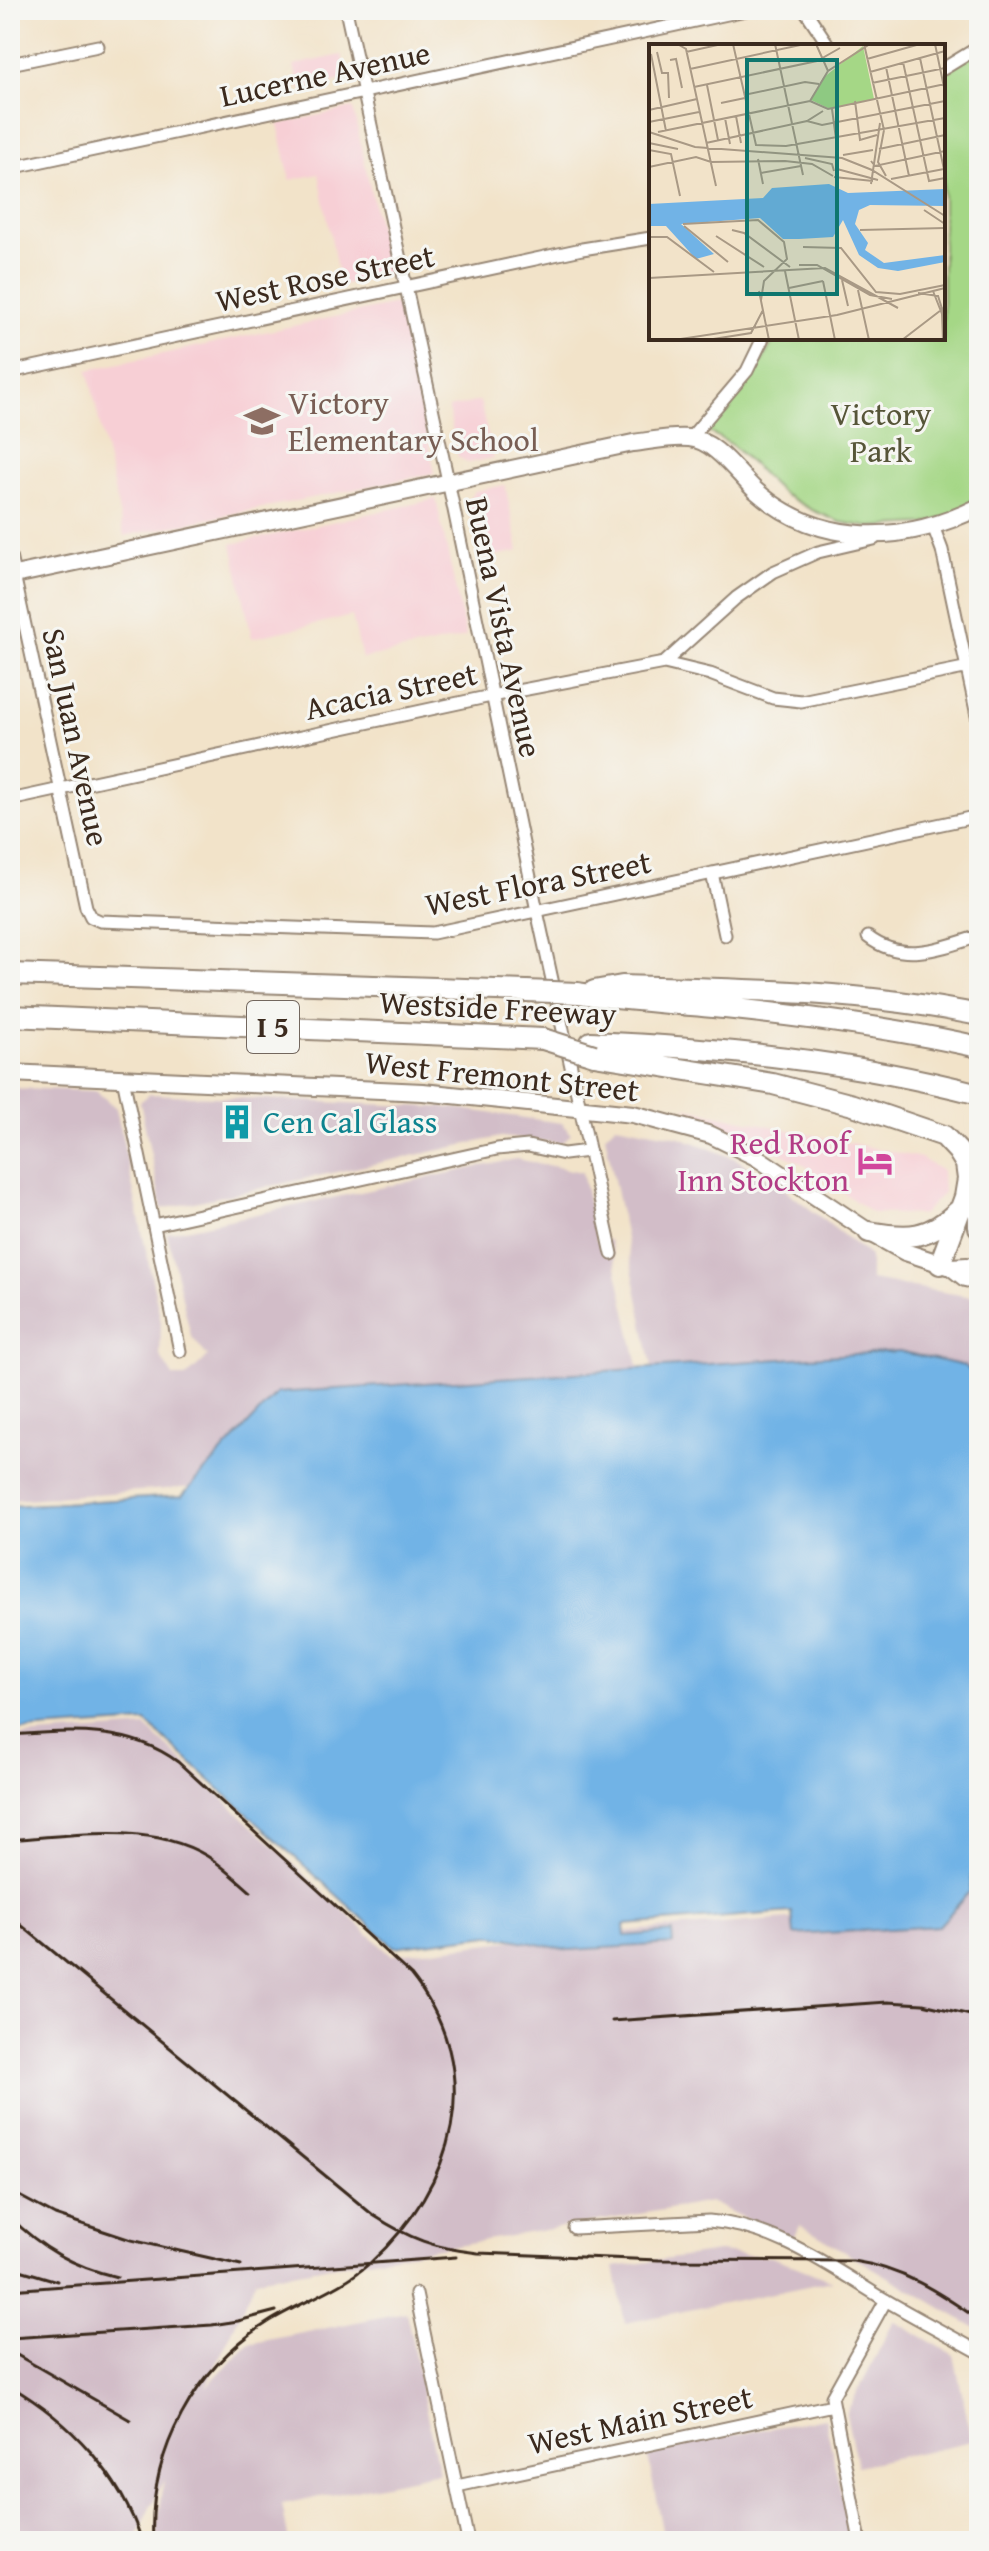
<svg xmlns="http://www.w3.org/2000/svg" width="989" height="2551" viewBox="0 0 989 2551" font-family="'Gentium Book Plus',serif">
	<rect width="100%" height="100%" fill="#f6f6f2"/>
	<filter id="ink" filterUnits="userSpaceOnUse"><feTurbulence type="fractalNoise" baseFrequency=".0125" numOctaves="2"/><feDisplacementMap in="SourceGraphic" scale="16" xChannelSelector="R" yChannelSelector="G"/><feConvolveMatrix kernelMatrix="1 2 1 2 8 2 1 2 1" color-interpolation-filters="sRGB"/></filter>
	<filter id="wash" filterUnits="userSpaceOnUse"><feTurbulence type="fractalNoise" baseFrequency=".006" numOctaves="4" result="noise"/><feDisplacementMap in="SourceGraphic" scale="32" xChannelSelector="R" yChannelSelector="G"/><feGaussianBlur stdDeviation="1.8" result="paint"/><feColorMatrix in="noise" values="0 0 0 0 0 0 0 0 0 0 0 0 0 0 0 0 0 1.4 0 .05"/><feComposite in="paint" operator="in"/></filter>
	<g filter="url(#wash)">
		<rect width="100%" height="100%" fill="#f2e3c9"/>
		<path fill="#f7cfd5" d="M342 55 347 79 299 89 294 65Z
			M353 108 389 275 340 285 319 174 290 180 278 124Z
			M400 303 435 473 124 536 88 370Z
			M480 401 493 458 469 463 458 457 448 408Z
			M505 485 519 551 480 559 467 501 475 491Z
			M436 499 466 637 362 659 352 616 252 638 232 544Z
			M682 1107 921 1158 942 1171 943 1193 922 1215 872 1213 801 1163Z"/>
		<path fill="#d2bdc8" d="M10 1088 96 1091 116 1108 161 1322 160 1356 173 1377H186L208 1357 191 1336 167 1233 516 1159 582 1172 597 1242 610 1240 642 1384 655 1382 605 1135 616 1125 680 1137 736 1159 787 1191 870 1256V1280L979 1298V1445L209 1486 10 1500Z
			M150 1094 453 1108 562 1123 571 1134 561 1143 501 1137 162 1209 140 1102Z
			M146 1727 391 1955 525 1939 893 1911 979 1814V2330L800 2225 791 2241 710 2202 256 2279 206 2387 248 2344 406 2312 439 2473 282 2505 289 2541H159L157 2531 164 2480 135 2541H10V1737Z
			M718 2252 772 2257 832 2281 625 2323 614 2267Z
			M894 2321 954 2355 972 2441 857 2466 846 2414Z
			M825 2418 851 2541H664L647 2451Z"/>
		<path fill="#a5d786" stroke="#708052" stroke-width="2" d="M979 48V507L925 524 868 527 840 522 812 510 783 494 731 444 705 430 761 363 775 338H943V72Z"/>
		<path fill="#71b3e6" stroke="#566e82" stroke-width="2" d="M899 1351 965 1366 979 1379V1824L970 1891 939 1926 794 1935 792 1912 624 1925 625 1936 672 1932 673 1944 569 1950 489 1935 394 1947 146 1722 10 1731V1506L182 1496 277 1393Z"/>
	</g>
	<g filter="url(#ink)">
		<g fill="none" stroke-linecap="round" stroke-linejoin="round">
			<g stroke="#968674" stroke-width="15">
				<path id="street" d="M346 10 448 481 537 911 612 1254
					M805 10 829 46
					M10 64 98 46
					M943 69 979 47
					M10 168 746 10
					M10 372 582 249 651 238
					M691 437 747 371 763 338
					M933 526 942 550 979 725
					M10 556 86 907 91 917 100 921 433 933 979 816
					M664 663 710 674 773 698 801 701 979 665
					M10 800 491 696 664 663 736 598 773 572 818 552 874 539
					M712 873 725 935
					M868 937C903 964 942 948 979 936
					M123 1078 180 1351
					M154 1225 497 1149 528 1146 564 1154 588 1151
					M574 2228 709 2221C774 2226 828 2265 882 2298 914 2317 947 2334 979 2352
					M416 2294 468 2541
					M457 2486 833 2405
					M860 2541 832 2397 886 2300"/>
			</g>
			<g stroke="#968674" stroke-width="20">
				<path id="secondary" d="M10 576 633 443C651 441 671 436 689 438 715 440 737 473 755 490 820 548 905 544 979 507
					M10 1073 423 1092 633 1114 711 1135 756 1157 869 1232 905 1252 951 1267 967 1266 979 1269
					M951 1267 965 1278 979 1281"/>
			</g>
			<g stroke="#968674" stroke-width="24">
				<path id="highway" d="M10 974 526 991
					M594 991 622 986C742 989 861 991 979 1015
					M578 993C627 1001 676 1003 725 1008 810 1017 895 1028 979 1047
					M10 1016 543 1039
					M591 1042C723 1048 851 1061 979 1094
					M594 1055 773 1084 853 1105 944 1136 958 1151 966 1164 968 1179 965 1197 940 1264
					M979 1199V1227
					M869 1232C909 1239 928 1239 958 1211"/>
			</g>
			<use href="#street" stroke="#fff" stroke-width="11"/>
			<use href="#secondary" stroke="#fff" stroke-width="16"/>
			<use href="#highway" stroke="#fff" stroke-width="20"/>
			<path stroke="#3b2a1e" stroke-width="3" d="M10 1735C67 1731 129 1725 178 1762L411 1975C488 2071 455 2186 370 2263 341 2289 303 2301 270 2321 195 2367 148 2452 153 2541
				M10 1840C73 1835 150 1822 207 1856 223 1866 237 1880 251 1892
				M10 1916 373 2215C410 2239 434 2248 478 2253L659 2260 853 2261C902 2268 939 2292 979 2320
				M612 2021 887 2002 923 2004 979 2017
				M10 2191 55 2215 131 2240 241 2265
				M10 2217C41 2248 74 2267 117 2277
				M10 2267 57 2281
				M10 2290 456 2257
				M10 2338 212 2325 238 2321 276 2311
				M10 2351 130 2420
				M10 2386C70 2421 120 2474 142 2541"/>
			<g stroke="#968674" stroke-width="24" stroke-linecap="butt">
				<path id="highway-bridge" d="M526 991 578 993
					M543 1039 594 1055"/>
			</g>
			<use href="#highway-bridge" stroke="#fff" stroke-width="20"/>
		</g>
	</g>
	<defs>
		<g id="school-bare" transform="scale(2.76)"><path d="M0-5L7-2L0 1L-7-2ZM-4 1L0 2.5L4 1V4Q0 6-4 4Z" fill="#8d6e63" stroke="#f6f6f2" stroke-width="2.5" paint-order="stroke"/></g>
		<g id="building-bare" transform="scale(2.76)"><path d="M-4-6H4V6H1V3H-1V6H-4ZM-2.5-4.3h1.7v1.8h-1.7ZM.8-4.3h1.7v1.8H.8ZM-2.5-1h1.7V.8h-1.7ZM.8-1h1.7V.8H.8Z" fill="#0f9aa8" stroke="#f6f6f2" stroke-width="2.5" paint-order="stroke"/></g>
		<g id="hotel-bare" transform="scale(2.76)"><path d="M-6-4.5h1.5V1H6V5H4.5V3h-9V5H-6ZM-4 0a1.8 1.8 0 1 1 3.6 0ZM.5 0V-2.5h3Q6-2.5 6 0Z" fill="#d1479c" stroke="#f6f6f2" stroke-width="2.5" paint-order="stroke"/></g>
	</defs>
	<g fill-rule="evenodd">
		<use href="#school-bare" x="262" y="421"/>
		<use href="#building-bare" x="237" y="1122"/>
		<use href="#hotel-bare" x="875" y="1161"/>
	</g>
	<g text-anchor="middle" stroke-width="6" stroke-linejoin="round" paint-order="stroke">
		<rect fill="#f6f6f2" stroke="#73675e" stroke-width="2" x="247" y="1001" width="52" height="52" rx="6"/>
		<g font-size="30" font-weight="bold" fill="#3b2a1e">
			<text x="273" y="1037">I 5</text>
		</g>
		<g font-size="32" fill="#3b2a1e" stroke="#f6f6f2">
			<text transform="translate(325 74) rotate(-12)" y="11">Lucerne Avenue</text>
			<text transform="translate(325 278) rotate(-12)" y="11">West Rose Street</text>
			<text transform="translate(504 627) rotate(78)" y="11">Buena Vista Avenue</text>
			<text transform="translate(391 691) rotate(-12)" y="11">Acacia Street</text>
			<text transform="translate(76 737) rotate(78)" y="11">San Juan Avenue</text>
			<text transform="translate(538 883) rotate(-11)" y="11">West Flora Street</text>
			<text transform="translate(498 1008) rotate(3)" y="11">Westside Freeway</text>
			<text transform="translate(502 1076) rotate(6)" y="11">West Fremont Street</text>
			<text transform="translate(640 2420) rotate(-12)" y="11">West Main Street</text>
		</g>
		<g font-size="32" fill="#785e54" stroke="#f6f6f2" text-anchor="start">
			<text x="288" y="414">Victory<tspan x="288" dy="37">Elementary School</tspan></text>
		</g>
		<g font-size="32" fill="#565538" stroke="#f6f6f2">
			<text x="881" y="425">Victory<tspan x="881" dy="37">Park</tspan></text>
		</g>
		<g font-size="32" fill="#0d838f" stroke="#f6f6f2" text-anchor="start">
			<text x="263" y="1133">Cen Cal Glass</text>
		</g>
		<g font-size="32" fill="#b23c85" stroke="#f6f6f2" text-anchor="end">
			<text x="849" y="1154">Red Roof<tspan x="849" dy="37">Inn Stockton</tspan></text>
		</g>
	</g>
	<g transform="translate(649 44)">
		<rect width="296" height="296" fill="#f2e3c9"/>
		<path d="M214 2 225 55 181 65 162 56 174 34Z" fill="#a5d786"/>
		<path d="M180 140 199 149 296 145V162L221 161 210 166 206 180 219 199 216 206 235 219 296 211V218L249 227 229 224 210 211 194 176 184 193 150 195H134L111 174 32 180 65 210 47 215 17 182H0V160L114 154 123 144Z" fill="#71b3e6"/>
		<path fill="none" stroke="#a99985" stroke-width="2" d="M84 0 107 101 137 102 296 74M126 0 154 131M167 0 179 27M215 0 235 86M286 0 296 48M30 1 37 5 67 142M8 8 13 29H19L20 54M37 8 73 0M2 10 17 87M271 14 296 130M218 15 271 0M21 16 27 15 33 44M254 18 280 137 296 134M237 23 260 132M41 25 156 0M221 28 296 7M223 39 296 24M58 41 69 96M45 43 168 17 191 4M95 51 156 38 170 40M161 57 179 65 296 40M161 57 179 27 221 0M206 57 211 96 228 91M72 59 96 54M183 65 188 102M0 66 48 55M87 72 92 99M76 74 81 100M158 77 173 81 296 57M0 78 50 68M235 86 229 118 237 132M0 88 46 103 193 114 223 126 296 172M9 88 161 57M0 99 29 105M57 99 158 77 174 67M230 105 296 91M0 106 22 110 31 152M194 111 224 106M156 114 183 120 185 127M109 115 114 140M222 117 226 122 296 107M0 123 47 113 62 118 136 117 163 120 184 132M188 125 229 136M112 129 152 122M185 133 224 137M242 135 295 125M222 140 231 79M275 166 296 180M34 180 109 176 135 198 138 215 115 237 112 256M35 182 79 218M83 186 95 189 141 223M211 186 296 184M67 192 115 223M0 193H18L65 228M154 203 192 204 227 248 251 250 296 241M150 221H168L221 251 243 255M136 227 150 296M0 234 176 224 249 264M193 236 199 262M174 237 186 296M140 244 174 237M209 246 220 296M110 247 120 296M284 247 293 270 294 296M269 249 289 252 296 274M25 296 188 271 296 244M58 296 102 289 114 266M253 296 296 263"/>
		<path fill="#0f766e" fill-opacity="0.15" stroke="#0f766e" stroke-width="4" d="M98 16H188V250H98Z"/>
		<rect width="296" height="296" fill="none" stroke="#3b2a1e" stroke-width="4"/>
	</g>
	<rect width="989" height="2551" fill="none" stroke="#f6f6f2" stroke-width="40"/>
</svg>
